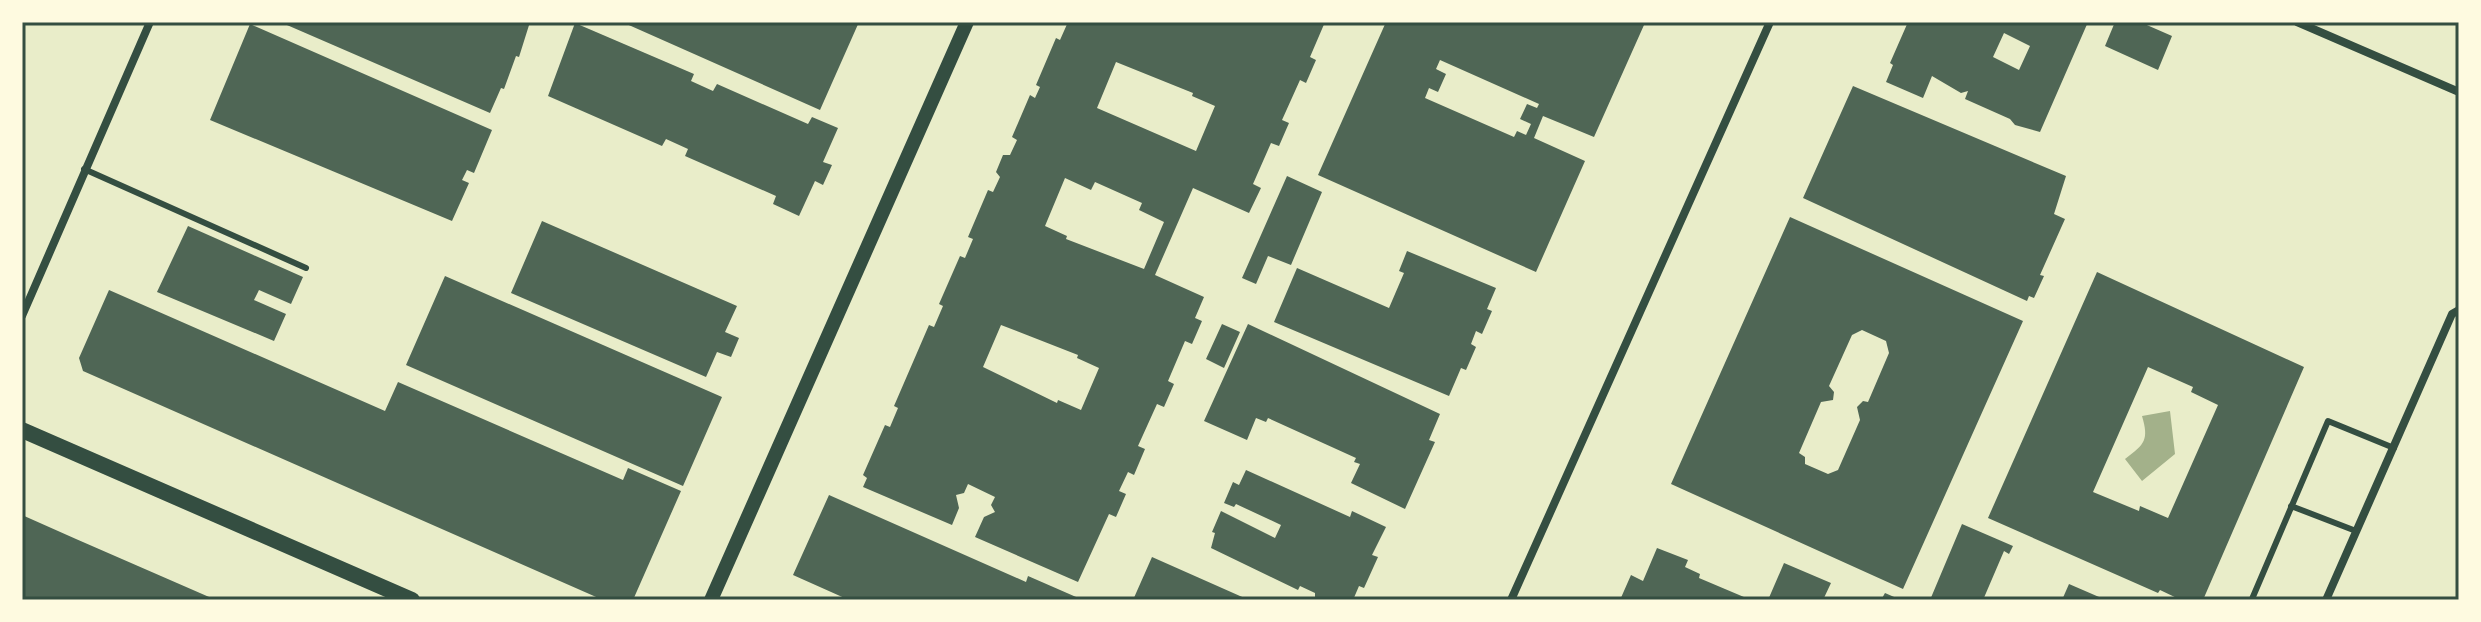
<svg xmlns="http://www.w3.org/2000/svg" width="2481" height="622" viewBox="0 0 2481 622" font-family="'Asap Condensed',sans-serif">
	<rect width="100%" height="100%" fill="#e9edc9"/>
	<path fill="#a3b18a" d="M2170 411 2175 454 2142 481 2125 459C2145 444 2149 440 2142 416Z"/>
	<path fill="#4f6655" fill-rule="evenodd" d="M280 22H530L519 57 516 56 504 89 501 88 490 113Z
		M622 22H859L820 110Z
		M1068 22H1325L1310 57 1316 60 1306 83 1300 80 1282 120 1289 123 1279 146 1271 143 1253 184 1261 188 1249 213 1193 188 1155 275 1204 297 1195 318 1202 321 1192 344 1185 341 1168 381 1174 384 1164 407 1157 404 1138 446 1145 449 1134 475 1128 472 1119 491 1126 494 1116 517 1109 514 1078 582 975 537 984 517 995 512 991 505 995 497 968 484 964 493 956 495 959 508 952 525 863 487 867 478 863 475 885 425 890 427 898 408 894 406 929 325 934 327 943 306 939 304 960 256 965 258 973 239 968 237 988 190 993 192 1000 177 996 172 1003 155H1010L1017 140 1012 137 1030 95 1035 98 1040 87 1036 85 1056 38 1060 40ZM1116 62 1193 93 1192 96 1215 106 1196 151 1097 108ZM1065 178 1091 190 1095 182 1142 203 1139 210 1164 222 1144 269 1066 239 1067 236 1045 226ZM1001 325 1078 355 1077 358 1099 368 1081 410 1058 400 1057 403 983 367Z
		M1386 22H1636L1644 25 1594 137 1543 116 1534 138 1585 161 1536 272 1318 175ZM1440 60 1539 104 1537 108 1527 104 1520 119 1531 124 1526 135 1517 131 1514 137 1425 98 1429 88 1438 92 1446 74 1436 69Z
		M1908 22H2088L2040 132 2015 125 2010 119 1965 99 1968 91 1961 93 1932 76 1923 98 1886 82 1893 65 1890 63ZM2004 33 2030 46 2019 70 1993 57Z
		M2115 22H2140L2172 36 2158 70 2105 46Z
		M575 23 694 74 691 81 713 91 717 84 808 124 812 117 838 128 823 162 832 165 823 185 815 181 799 216 773 204 776 196 685 156 688 149 666 139 662 146 548 96Z
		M250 24 492 130 474 173 467 170 462 180 469 183 452 221 210 120Z
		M1853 86 2066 176 2054 214 2065 219 2040 275 2044 276 2034 298 2029 296 2027 301 1803 198Z
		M1287 176 1322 192 1291 265 1268 256 1256 284 1242 278Z
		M1790 217 2023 321 1903 589 1671 484ZM1862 330 1886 341 1889 353 1868 402 1863 401 1857 407 1860 420 1838 470 1828 474 1805 464V457L1799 453 1821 402 1833 400 1834 392 1829 386 1852 335Z
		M542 221 737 306 725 332 739 338 731 357 717 352 706 377 511 293Z
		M188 226 303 277 291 304 259 290 254 300 286 314 274 341 157 292Z
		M1407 251 1496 288 1487 309 1492 311 1482 334 1476 331 1471 344 1476 347 1466 370 1461 368 1449 396 1274 322 1297 268 1389 308 1404 273 1399 271Z
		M2097 272 2304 367 2203 600H2181L2160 590 2158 593 1988 518ZM2148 367 2193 387 2191 392 2218 405 2168 518 2140 506 2139 511 2093 492Z
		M445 276 722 397 683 486 406 365Z
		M109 290 385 411 398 382 623 480 628 468 681 491 633 600H603L83 371 79 358Z
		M1222 324 1240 332 1224 368 1206 359Z
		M1248 324 1440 414 1429 440 1435 442 1405 509 1351 483 1360 464 1354 462 1356 458 1268 418 1266 422 1256 418 1247 440 1204 421Z
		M1246 470 1350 517 1352 511 1386 527 1372 555 1378 557 1364 588 1359 586 1353 600H1315V593L1300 586 1298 590 1211 548 1215 533 1212 532 1221 511 1275 538 1281 525 1236 504 1234 507 1224 503 1233 482 1239 485Z
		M829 495 1026 582 1028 576 1083 600H849L793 575Z
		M22 515 76 539 216 600H22Z
		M1962 524 2013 546 2009 554 2004 551 1983 600H1930Z
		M1657 548 1688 560 1685 567 1700 574 1699 578 1751 600H1620L1631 575 1643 581Z
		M1152 557 1249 600H1133Z
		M1784 563 1831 583 1823 600H1768Z
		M2069 584 2106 600H2062Z
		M1885 593 1901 600H1881Z"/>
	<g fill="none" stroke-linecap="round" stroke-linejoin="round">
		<path stroke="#344e41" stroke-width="6" d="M84 169 306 268
			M2291 506 2356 531
			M2255 600 2252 599 2328 421 2394 448"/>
		<path stroke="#344e41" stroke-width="8" d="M2297 22 2459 92
			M22 316 150 22
			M1511 600 1770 22
			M2326 600 2452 314 2459 310"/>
		<path stroke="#344e41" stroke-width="14" d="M711 600 967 22"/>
		<path stroke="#344e41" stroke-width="16" d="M22 430 412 600"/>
	</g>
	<rect width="2481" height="622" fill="none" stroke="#fefae0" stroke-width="48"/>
	<rect x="24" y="24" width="2433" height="574" fill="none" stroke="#344e41" stroke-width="3"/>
</svg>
